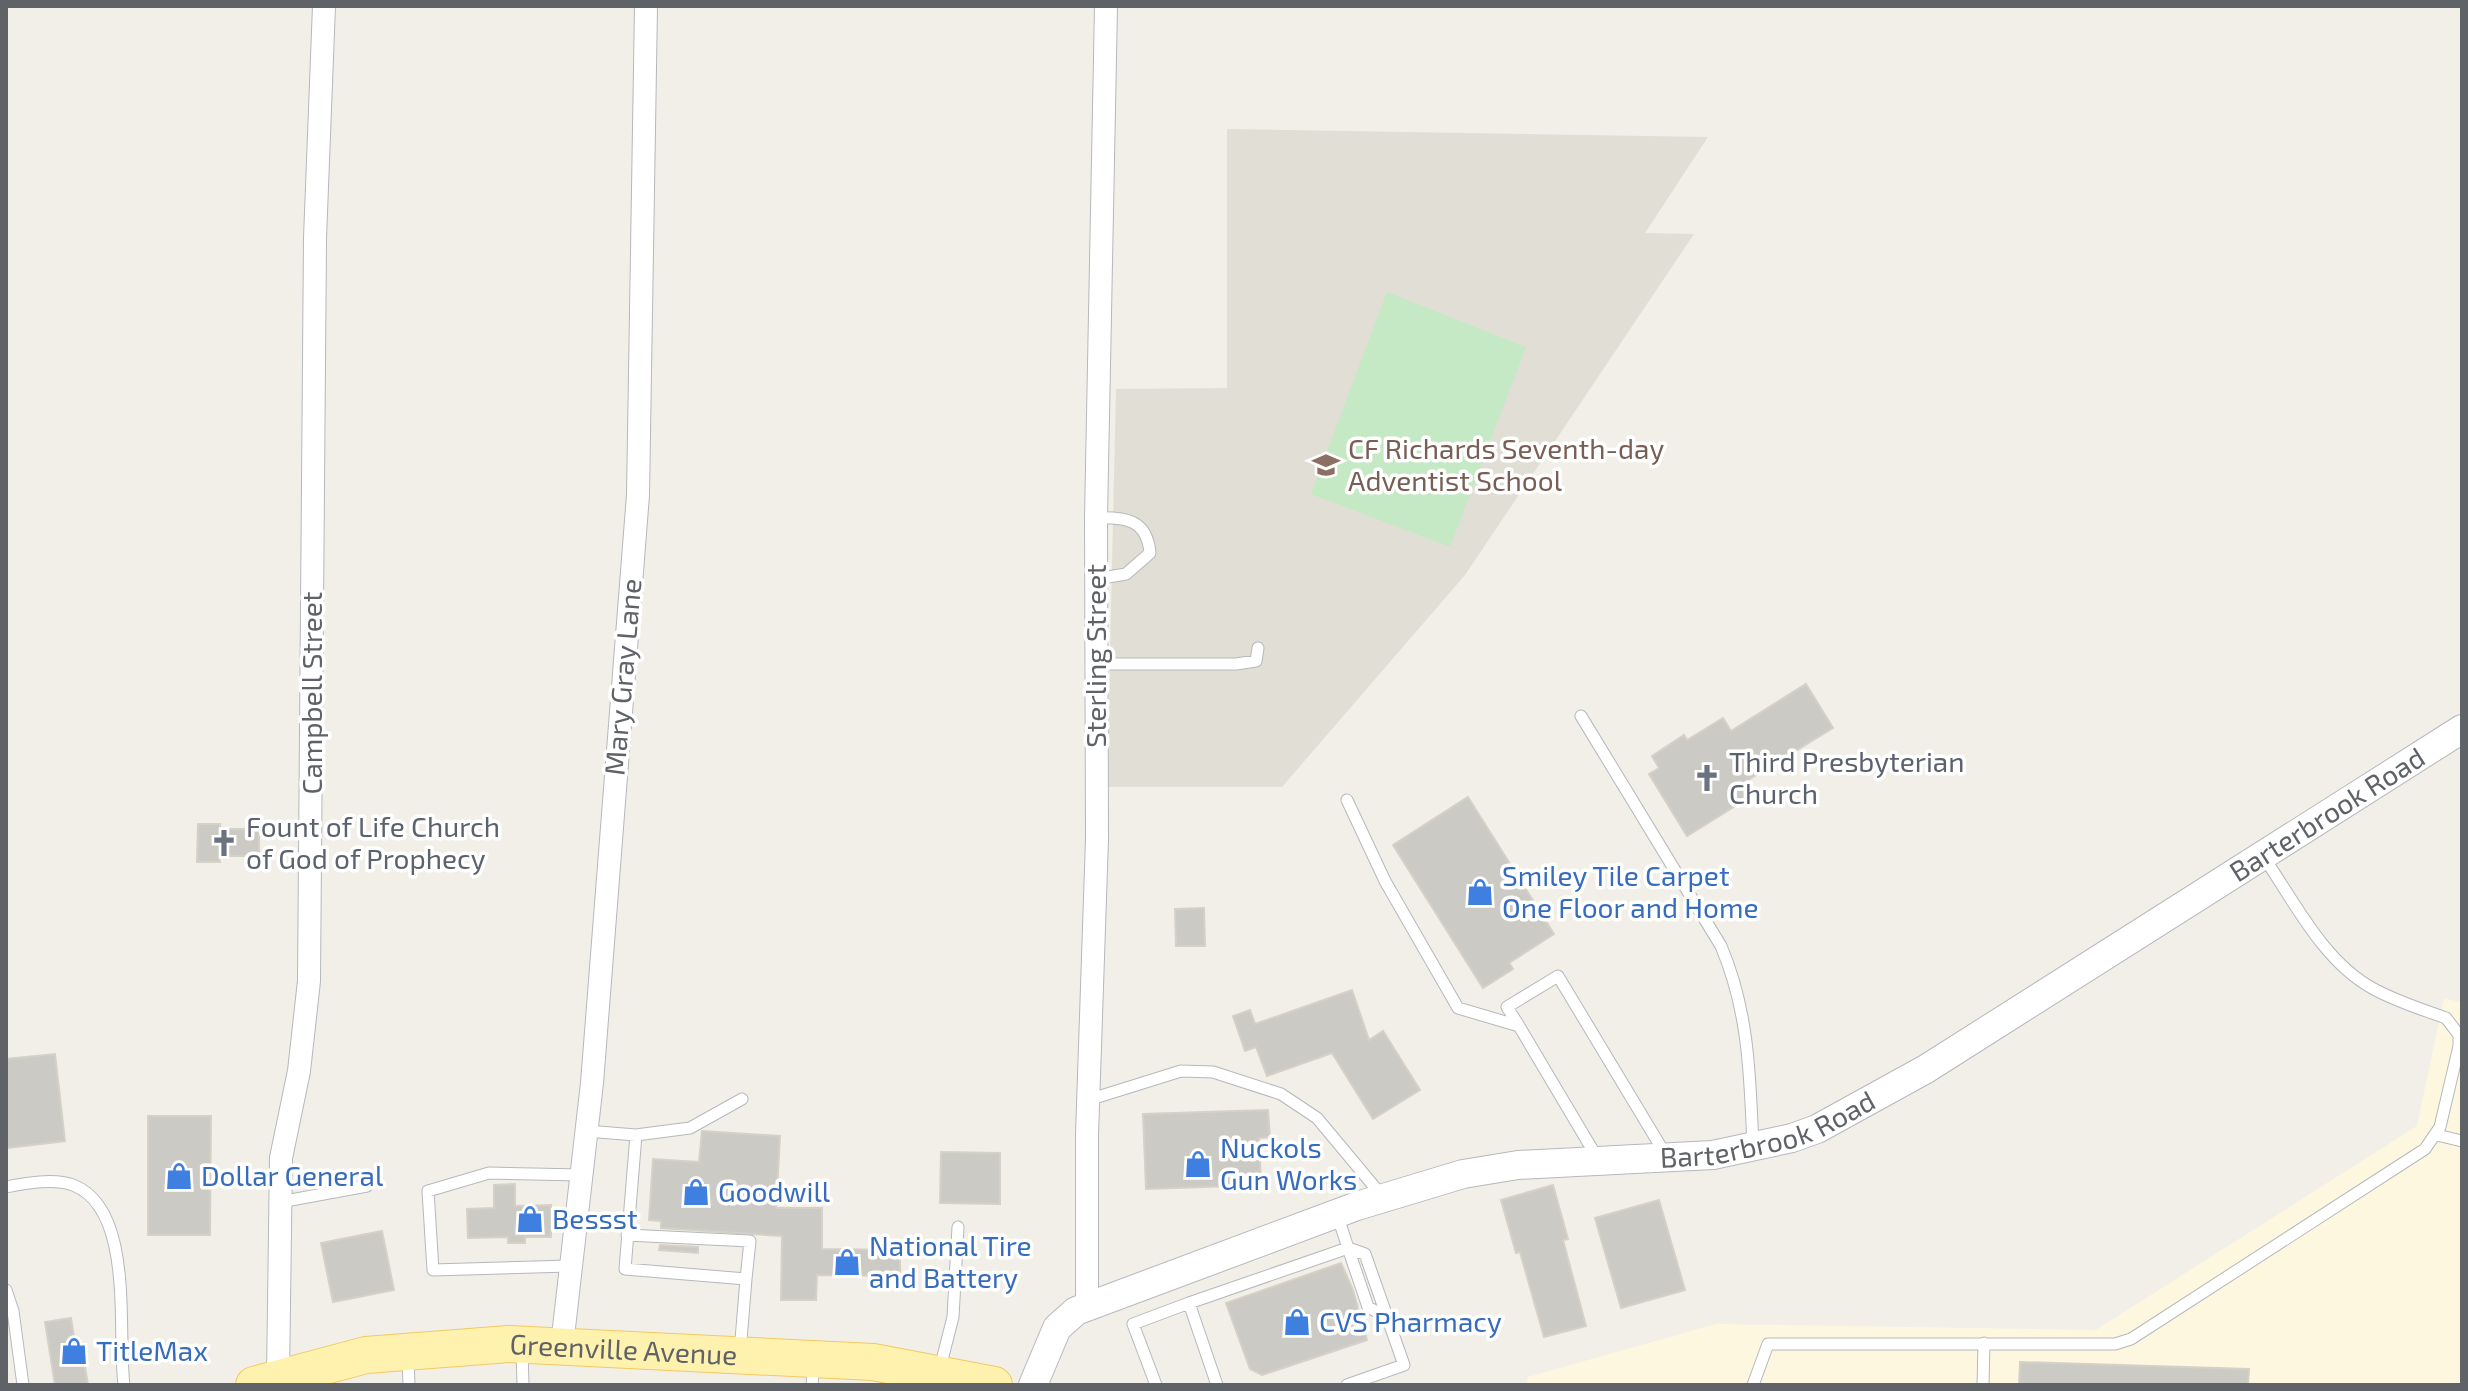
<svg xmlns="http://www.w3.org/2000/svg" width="2468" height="1391" viewBox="0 0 2468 1391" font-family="'Exo 2',sans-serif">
	<rect width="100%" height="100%" fill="#f1efe8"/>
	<path fill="#fef7e0" d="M2444 998 2462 1003V1385H1526L1528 1377 1716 1324 2096 1330 2417 1126Z"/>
	<path fill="#e1ded6" d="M1227 129 1708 137 1645 233 1694 234 1465 575 1282 787H1107L1116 389 1227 388Z"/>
	<path fill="#c5e8c5" d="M1387 292 1526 347 1450 547 1311 494Z"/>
	<path fill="#cccac5" stroke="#d6d1c6" stroke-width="2" d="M1806 684 1833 728 1745 782 1753 795 1687 836 1649 774 1659 768 1652 756 1684 735 1687 740 1723 718 1731 731Z
		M1468 797 1554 934 1509 963 1513 969 1483 988 1393 845Z
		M198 824H220V829H259V856H219L220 862H197Z
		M1204 908 1205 946H1176L1175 909Z
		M1352 990 1369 1040 1383 1031 1420 1090 1373 1119 1332 1053 1267 1076 1256 1047 1245 1051 1233 1016 1250 1010 1255 1024Z
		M55 1054 65 1141 6 1148V1059Z
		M1268 1110 1270 1137 1259 1138 1261 1185 1146 1189 1143 1114Z
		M148 1116H211L210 1235H148Z
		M702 1131 780 1136 776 1208H822V1249L900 1250V1276L817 1275 816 1300H781L782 1236 661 1228V1221L649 1220 653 1159 699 1162Z
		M941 1152 1000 1153V1204L940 1203Z
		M515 1184V1206L551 1205V1237H525V1243H508V1237L468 1238 467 1209 494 1208V1185Z
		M1553 1185 1568 1239 1563 1240 1586 1326 1544 1337 1520 1252 1516 1253 1501 1200Z
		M1659 1200 1685 1290 1621 1308 1595 1218Z
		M382 1231 394 1290 333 1302 321 1243Z
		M660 1245 698 1247V1253L659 1250Z
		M1341 1263 1353 1290 1367 1340 1262 1375 1250 1369 1226 1303Z
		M71 1318 75 1343 81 1342 88 1385H55L45 1322Z
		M2020 1362 2249 1369 2248 1385H2019Z"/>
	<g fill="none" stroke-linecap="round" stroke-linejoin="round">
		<g stroke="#b5b8bc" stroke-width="13">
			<path id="service" d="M1096 518C1125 517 1147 519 1150 553L1126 574 1096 579
				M1096 664H1236L1256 661 1258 648
				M1581 716 1721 946C1749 1012 1750 1076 1753 1147
				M1347 800 1385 881 1458 1008 1519 1026 1598 1159
				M1519 1026 1507 1007 1558 976 1667 1157
				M1088 1100 1181 1071 1213 1072 1281 1094 1317 1118 1383 1197
				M586 1131 636 1135 625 1269 746 1279 740 1352
				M636 1135 690 1128 742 1099
				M2437 1135 2462 1141
				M6 1187C26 1183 54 1178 73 1185 135 1209 117 1331 124 1385
				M280 1202 367 1186
				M627 1235 750 1241 746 1279
				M1348 1248 1368 1307 1388 1318
				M569 1266 433 1270 428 1191 489 1173 581 1175
				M6 1290 13 1311 23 1385
				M522 1349 523 1385
				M408 1358 409 1385
				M940 1368 953 1317 958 1227
				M812 1385 814 1362
				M1156 1385 1133 1324 1189 1303
				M1217 1385 1189 1303 1348 1248 1337 1214
				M1347 1385 1404 1365 1365 1254 1348 1248
				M1753 1385 1768 1344H2115L2131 1339 2425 1149 2440 1127 2459 1046V1035L2446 1018C2421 1009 2395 1001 2372 988 2323 961 2294 901 2263 856
				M1983 1385 1984 1343"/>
		</g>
		<g stroke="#b5b8bc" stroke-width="24">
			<path id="minor" d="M1087 1306V1135L1097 839 1096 518 1106 6
				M562 1345 592 1083 638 495 646 6
				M278 1377 281 1158 299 1071 309 981 315 238 324 6"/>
		</g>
		<g stroke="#b5b8bc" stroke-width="30">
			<g id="tertiary">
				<path id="s1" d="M1033 1385 1057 1328 1076 1311 1357 1206 1463 1174 1518 1165 1713 1155 1792 1138 1817 1129 1926 1069 2462 729"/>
			</g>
		</g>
		<g stroke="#f2c960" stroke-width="38">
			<g id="primary">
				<path id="s2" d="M254 1385 366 1355 509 1344 873 1362 994 1385"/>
			</g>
		</g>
		<use href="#service" stroke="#fff" stroke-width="11"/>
		<use href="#minor" stroke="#fff" stroke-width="22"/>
		<use href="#tertiary" stroke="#fff" stroke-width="28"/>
		<use href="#primary" stroke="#fff2af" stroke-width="36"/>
	</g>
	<defs>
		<g id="school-bare" transform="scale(2.16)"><path d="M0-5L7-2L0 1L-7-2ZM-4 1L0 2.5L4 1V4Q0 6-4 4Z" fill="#8d6e63" stroke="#fff" stroke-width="2.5" paint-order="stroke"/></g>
		<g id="church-bare" transform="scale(2.16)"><path d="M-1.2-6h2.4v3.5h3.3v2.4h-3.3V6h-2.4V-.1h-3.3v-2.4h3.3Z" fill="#6b7280" stroke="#fff" stroke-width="2.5" paint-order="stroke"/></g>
		<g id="shop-bare" transform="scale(2.16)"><path d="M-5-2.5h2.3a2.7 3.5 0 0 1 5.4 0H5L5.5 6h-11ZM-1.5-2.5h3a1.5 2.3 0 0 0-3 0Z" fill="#3f7fe0" stroke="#fff" stroke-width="2.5" paint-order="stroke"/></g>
	</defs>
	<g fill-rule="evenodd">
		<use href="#school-bare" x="1326" y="465"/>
		<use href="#church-bare" x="1707" y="778"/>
		<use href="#church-bare" x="224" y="843"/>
		<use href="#shop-bare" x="1480" y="892"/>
		<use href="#shop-bare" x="1198" y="1164"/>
		<use href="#shop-bare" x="179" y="1176"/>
		<use href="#shop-bare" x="696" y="1192"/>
		<use href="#shop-bare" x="530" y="1219"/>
		<use href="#shop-bare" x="847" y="1262"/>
		<use href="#shop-bare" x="1297" y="1322"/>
		<use href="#shop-bare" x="74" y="1351"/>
	</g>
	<g text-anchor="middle" stroke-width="7" stroke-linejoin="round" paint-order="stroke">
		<g font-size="28" fill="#785e54" stroke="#fff" text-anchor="start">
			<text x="1348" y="459">CF Richards Seventh-day<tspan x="1348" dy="32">Adventist School</tspan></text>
		</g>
		<g font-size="28" fill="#5f6368" stroke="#fff">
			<text transform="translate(1096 656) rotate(-90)" y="10">Sterling Street</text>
			<text transform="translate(623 677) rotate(-85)" y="10">Mary Gray Lane</text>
			<text transform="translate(312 693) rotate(-90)" y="10">Campbell Street</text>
			<text dy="10" stroke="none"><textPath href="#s1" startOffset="1456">Barterbrook Road</textPath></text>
			<text dy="10" stroke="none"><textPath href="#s1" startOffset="808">Barterbrook Road</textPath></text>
			<text dy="10" stroke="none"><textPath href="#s2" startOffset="374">Greenville Avenue</textPath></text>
		</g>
		<g font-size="28" fill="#5b616d" stroke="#fff" text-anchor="start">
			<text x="1729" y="772">Third Presbyterian<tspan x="1729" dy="32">Church</tspan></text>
			<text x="246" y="837">Fount of Life Church<tspan x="246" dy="32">of God of Prophecy</tspan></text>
		</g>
		<g font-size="28" fill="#366cbe" stroke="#fff" text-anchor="start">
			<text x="1502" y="886">Smiley Tile Carpet<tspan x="1502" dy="32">One Floor and Home</tspan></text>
			<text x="1220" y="1158">Nuckols<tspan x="1220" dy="32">Gun Works</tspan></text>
			<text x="201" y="1186">Dollar General</text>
			<text x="718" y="1202">Goodwill</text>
			<text x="552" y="1229">Bessst</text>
			<text x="869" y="1256">National Tire<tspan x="869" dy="32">and Battery</tspan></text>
			<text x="1319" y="1332">CVS Pharmacy</text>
			<text x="96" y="1361">TitleMax</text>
		</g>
	</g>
	<rect width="2468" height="1391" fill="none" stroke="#5f6368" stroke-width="16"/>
</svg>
